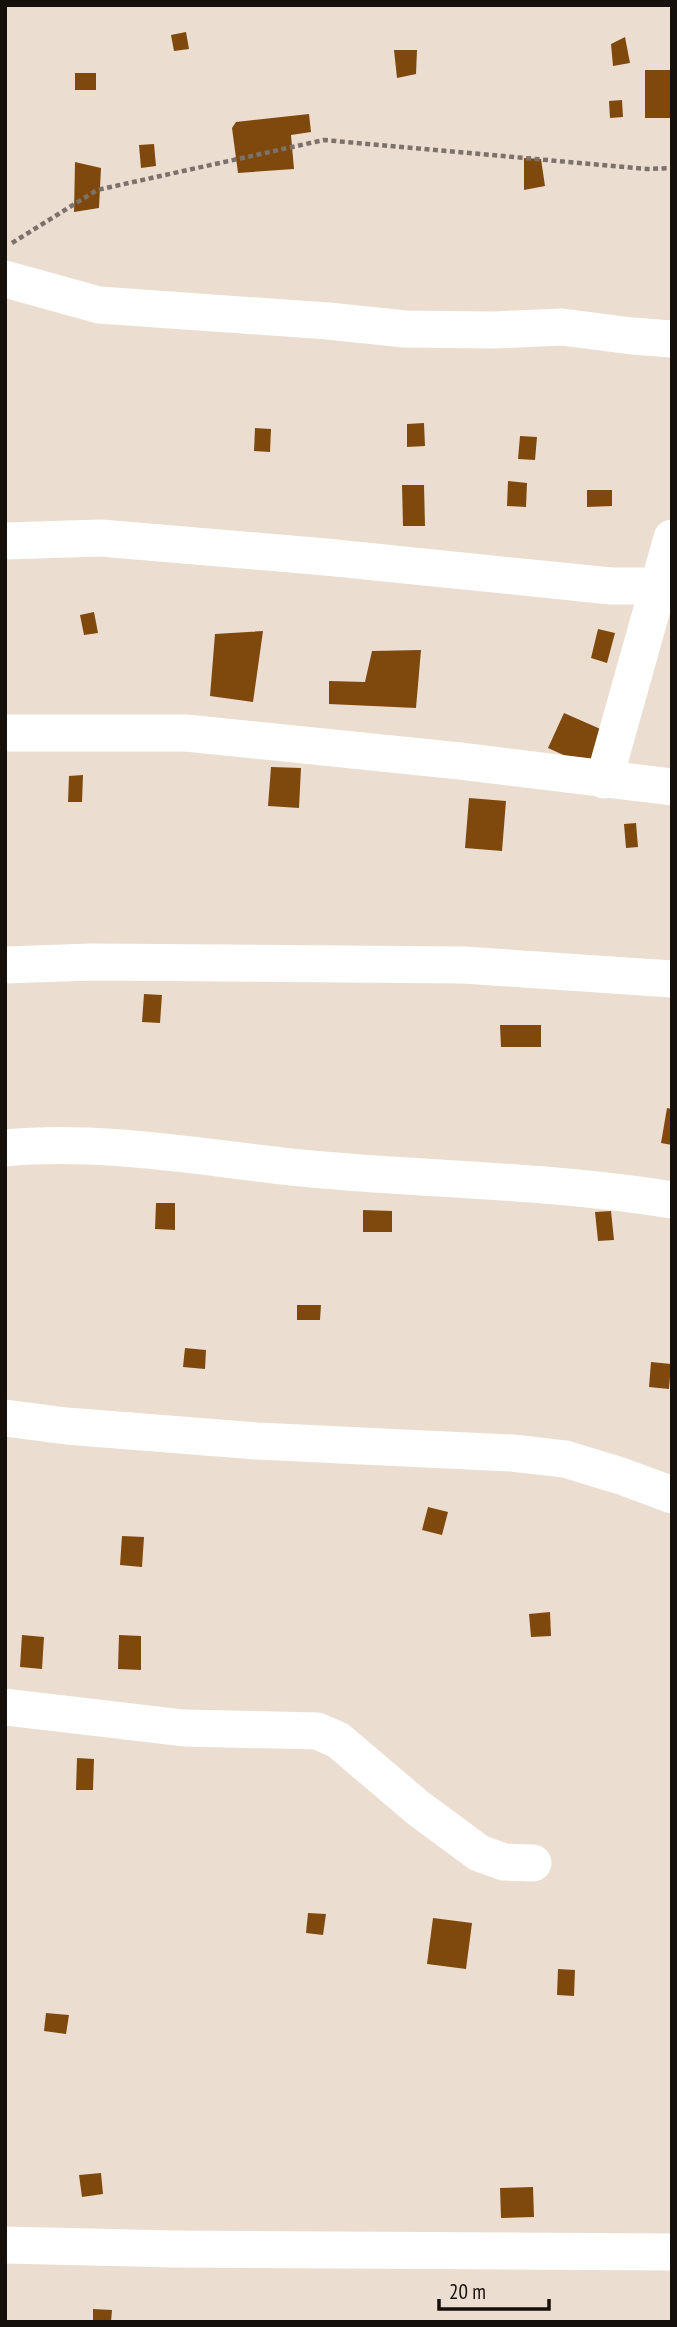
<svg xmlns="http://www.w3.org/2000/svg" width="677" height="2327" viewBox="0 0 677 2327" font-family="'PT Sans Narrow',sans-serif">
	<rect width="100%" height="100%" fill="#ecddd1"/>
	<path fill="#7f490e" d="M186 32 189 49 174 51 171 35Z
		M625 37 630 63 613 66 611 44Z
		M394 50H417L416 74 397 78Z
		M645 70H672V118H645Z
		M75 73H96V90H75Z
		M622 100 623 117 610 118 609 101Z
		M309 114 311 132 291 135 294 169 238 173 232 128 236 122Z
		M154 144 156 166 141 168 139 145Z
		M524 158 541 159 545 186 524 190Z
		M75 162 101 168 99 208 74 212Z
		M424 423 425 446 407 447V424Z
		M255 428 271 429 270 452 254 451Z
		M520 436 537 437 535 460 518 459Z
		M508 481 527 483 526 507 507 506Z
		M402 485H424L425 526H403Z
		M587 490H612V506L587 507Z
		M94 612 98 633 84 635 80 615Z
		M598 629 615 633 607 663 591 658Z
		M263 631 253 702 210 696 215 634Z
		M421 650 416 708 329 704V681L365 682 372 651Z
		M564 713 605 731 590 767 548 748Z
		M271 767 301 768 299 808 268 806Z
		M83 775 82 802H68L69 776Z
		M469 798 506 801 502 851 465 848Z
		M636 823 638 847 626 848 624 824Z
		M144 994 162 995 160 1023 142 1022Z
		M500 1025H541V1047H501Z
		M667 1108 672 1109V1145L661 1143Z
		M156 1203H175V1230L155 1229Z
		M363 1210 392 1211V1232H363Z
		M611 1211 614 1240 598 1241 595 1212Z
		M297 1305H321L320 1320H297Z
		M185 1348 206 1350 205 1369 183 1367Z
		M651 1362 671 1364 669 1389 649 1387Z
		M428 1507 448 1512 442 1535 422 1530Z
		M122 1536 144 1537 142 1567 120 1565Z
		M550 1612 551 1636 531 1637 529 1614Z
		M22 1635 44 1637 42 1669 20 1667Z
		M119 1635 141 1636V1670L118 1669Z
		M77 1758 94 1759 93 1790H76Z
		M308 1913 326 1914 323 1935 306 1933Z
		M433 1918 472 1923 466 1969 427 1964Z
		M558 1969 575 1970 574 1996 557 1995Z
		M46 2013 69 2015 66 2034 44 2031Z
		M101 2173 103 2194 82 2197 79 2175Z
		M533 2187 534 2217 501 2218 500 2188Z
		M93 2309 112 2310 111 2322H93Z"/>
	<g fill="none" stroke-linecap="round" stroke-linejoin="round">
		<path stroke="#7c726a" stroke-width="4.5" stroke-dasharray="5 3.5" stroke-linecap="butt" d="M12 243 97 190 324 140 647 169 672 168"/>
		<path stroke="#fff" stroke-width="37" d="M5 279 99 305 328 321 405 329 494 330 562 327 632 336 672 339
			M5 541 101 538 326 557 611 586H659L672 588
			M5 733H186L460 761 672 787
			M604 780 672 538
			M5 965 92 962 464 965 672 979
			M5 1148C111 1138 218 1161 323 1170 439 1180 556 1181 672 1200
			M5 1418 66 1426 257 1441 512 1453 565 1459 621 1476 672 1495
			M5 1707 184 1728 317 1731 338 1740 418 1808 479 1853 504 1862 533 1863
			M5 2245 175 2249 672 2252"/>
	</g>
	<rect width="677" height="2327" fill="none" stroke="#15100c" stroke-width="14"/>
	<path d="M439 2299v10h110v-10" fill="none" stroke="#15100c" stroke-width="3.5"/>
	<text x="449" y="2299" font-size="21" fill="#15100c" stroke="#ecddd1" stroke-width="5" paint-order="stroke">20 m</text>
</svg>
